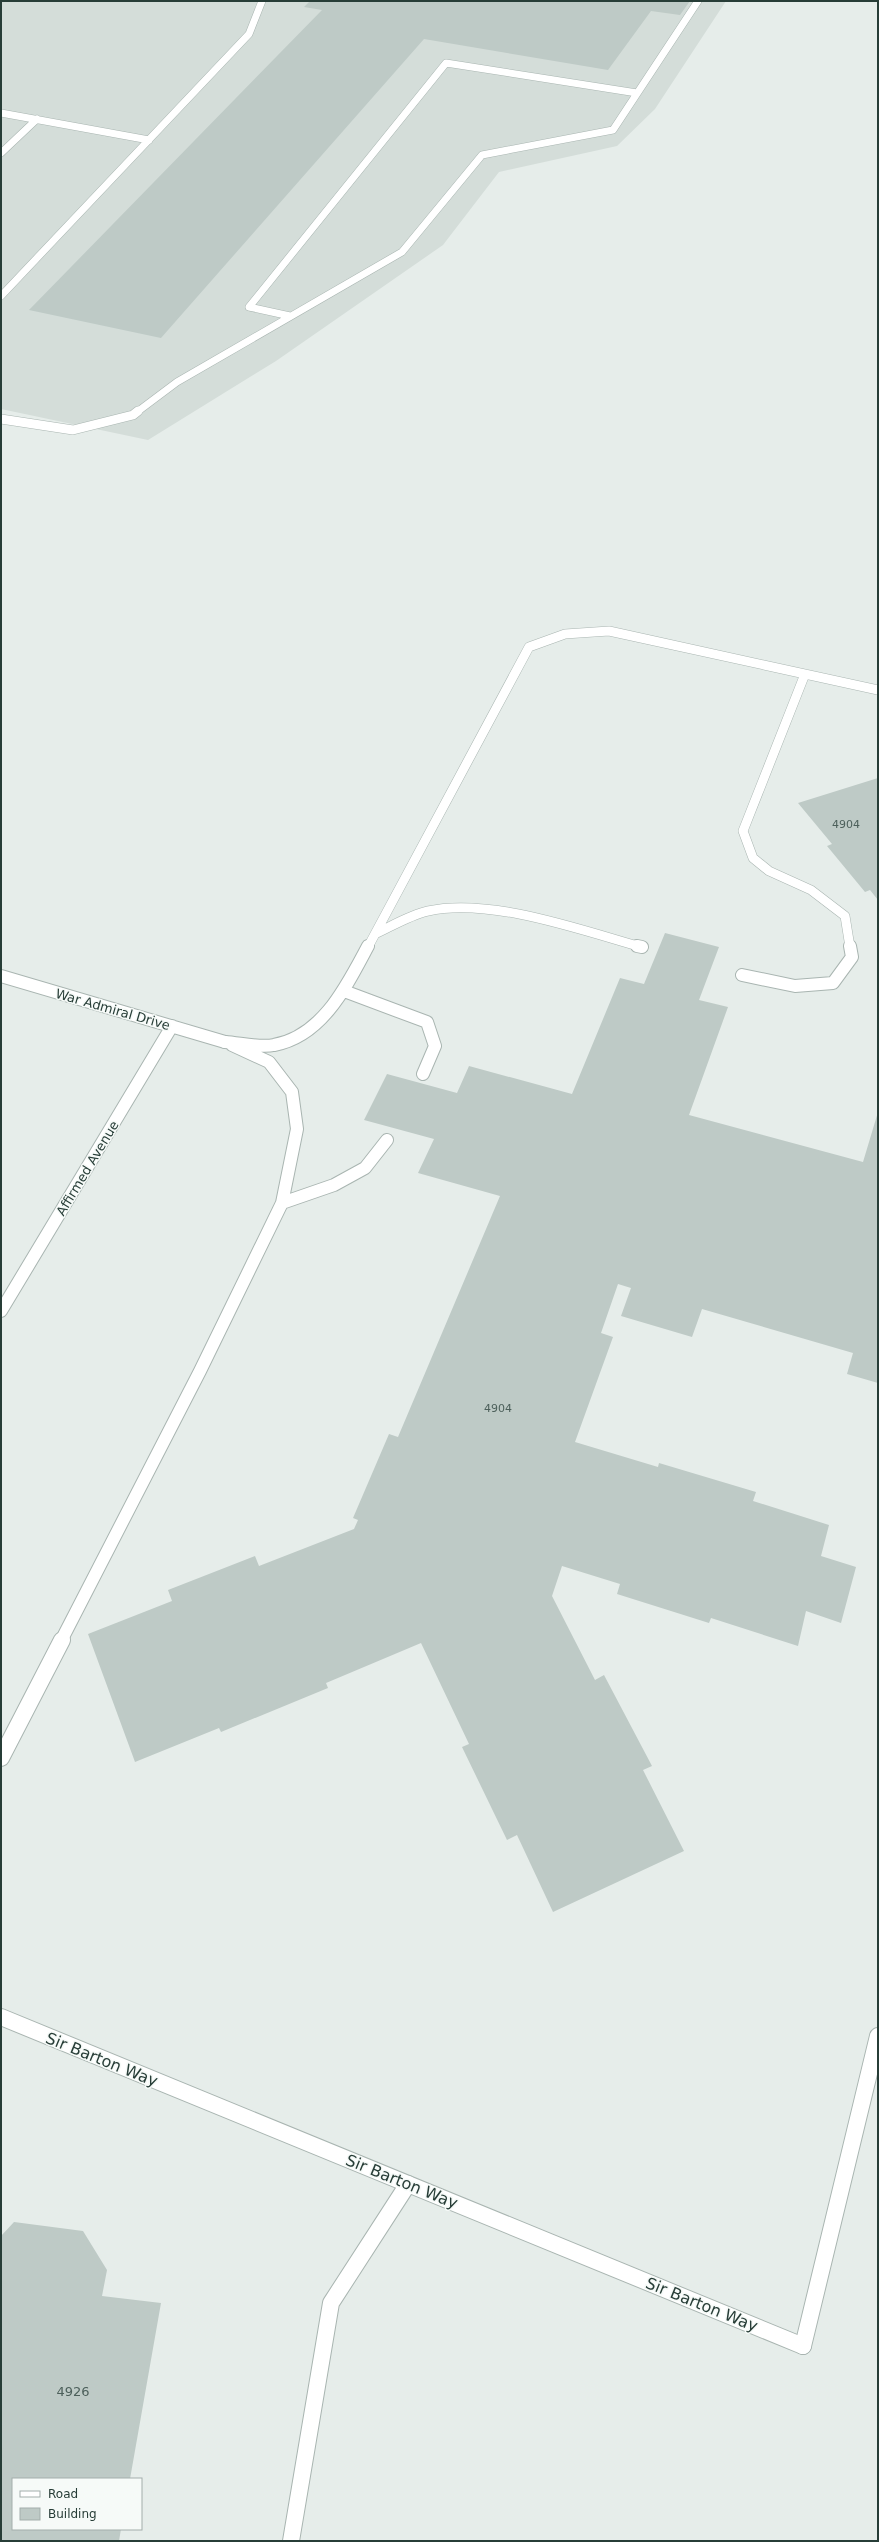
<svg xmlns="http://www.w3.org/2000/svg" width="879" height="2542" viewBox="0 0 879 2542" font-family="'DejaVu Sans',sans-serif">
	<rect width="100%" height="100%" fill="#e6edea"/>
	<path fill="#d4ddd9" d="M1 1H726L655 109 617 146 499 172 443 245 276 361 148 440 1 409Z"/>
	<path fill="#becac6" d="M310 1H690L680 15 651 11 608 70 424 39 161 338 29 310 322 10 304 7Z
		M878 778V900L870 890 865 892 827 846 832 844 798 803Z
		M665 933 719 947 699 1000 728 1007 689 1115 863 1162 878 1112V1383L847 1374 853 1353 702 1309 692 1337 621 1316 631 1288 618 1284 601 1333 613 1337 575 1442 658 1467 659 1463 756 1492 753 1501 829 1525 821 1556 856 1567 841 1623 806 1611 798 1646 711 1618 709 1623 617 1594 620 1584 562 1566 552 1596 595 1680 604 1675 652 1766 643 1770 684 1851 553 1912 517 1835 507 1840 462 1747 469 1744 421 1643 326 1683 328 1688 221 1732 219 1728 135 1762 88 1634 172 1601 168 1590 255 1556 259 1566 354 1529 358 1520 353 1518 389 1434 398 1437 500 1196 418 1173 434 1139 364 1120 387 1074 457 1093 469 1066 572 1094 620 978 644 984Z
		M14 2222 83 2231 107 2270 102 2296 161 2303 130 2479H13V2529H121L119 2541H1V2236Z"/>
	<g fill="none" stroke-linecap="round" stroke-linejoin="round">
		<g stroke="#a9b5b1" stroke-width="8">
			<path id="service-far3" d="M1 113 149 140
				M1 153 37 119
				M1 296 249 34 262 1
				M290 316 249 307 446 63 637 93
				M137 412 177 382 402 252 482 155 613 130 698 1"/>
		</g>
		<g stroke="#a9b5b1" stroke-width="10">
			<path id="service-far2" d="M1 419 73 430 133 415 138 411
				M805 674 743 831 753 858 769 871 811 890 845 916 850 947
				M375 934C392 926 410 915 428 911 489 897 581 930 641 947
				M368 947 529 647 565 634 609 631 878 690"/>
		</g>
		<g stroke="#a9b5b1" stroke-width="14">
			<path id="service-far1" d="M637 946 642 947
				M742 975 795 986 833 983 852 957 850 946
				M344 991 427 1022 435 1046 423 1074
				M225 1042C240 1043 260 1048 274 1045 323 1036 347 985 368 946
				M282 1203 334 1185 365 1168 387 1140
				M61 1641 200 1371 282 1203 297 1129 292 1092 269 1062 232 1045"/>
		</g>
		<g stroke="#a9b5b1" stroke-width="18">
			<path id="service" d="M1 1758 62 1640
				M803 2346 878 2036
				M291 2541 331 2303 408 2184"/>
		</g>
		<g stroke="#a9b5b1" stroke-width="14">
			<path id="minor-far1" d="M1 976 225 1042
				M1 1311 172 1026"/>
		</g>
		<g stroke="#a9b5b1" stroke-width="18">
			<path id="minor" d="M1 2017 803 2346"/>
		</g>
		<use href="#service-far3" stroke="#fff" stroke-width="7"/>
		<use href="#service-far2" stroke="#fff" stroke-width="9"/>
		<use href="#service-far1" stroke="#fff" stroke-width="12"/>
		<use href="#service" stroke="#fff" stroke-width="16"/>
		<use href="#minor-far1" stroke="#fff" stroke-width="12"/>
		<use href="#minor" stroke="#fff" stroke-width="16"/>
	</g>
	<g text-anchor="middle" stroke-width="3" stroke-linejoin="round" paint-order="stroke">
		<g font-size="11" fill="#4d605b">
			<text x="846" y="828">4904</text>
			<text x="498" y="1412">4904</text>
		</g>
		<g font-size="13" fill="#273d37" stroke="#f6faf8">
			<text transform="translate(113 1009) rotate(16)" y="5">War Admiral Drive</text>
			<text transform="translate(87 1168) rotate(-59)" y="5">Affirmed Avenue</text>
		</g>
		<g font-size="13" fill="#4d605b">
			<text x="73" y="2396">4926</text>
		</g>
		<g font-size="16" fill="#273d37" stroke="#f6faf8">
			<text transform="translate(102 2059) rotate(22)" y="6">Sir Barton Way</text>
			<text transform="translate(402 2181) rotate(22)" y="6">Sir Barton Way</text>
			<text transform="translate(702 2304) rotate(22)" y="6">Sir Barton Way</text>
		</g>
	</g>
	<rect width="879" height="2542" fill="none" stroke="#273d37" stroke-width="4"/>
	<rect x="12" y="2478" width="130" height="52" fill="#f6faf8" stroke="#a3aeab"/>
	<rect x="20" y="2491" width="20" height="6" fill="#ffffff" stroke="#a3aeab"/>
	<text x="48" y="2498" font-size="12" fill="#273d37">Road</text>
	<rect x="20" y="2508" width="20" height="12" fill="#becac6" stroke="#a3aeab"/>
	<text x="48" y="2518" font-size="12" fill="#273d37">Building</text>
</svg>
